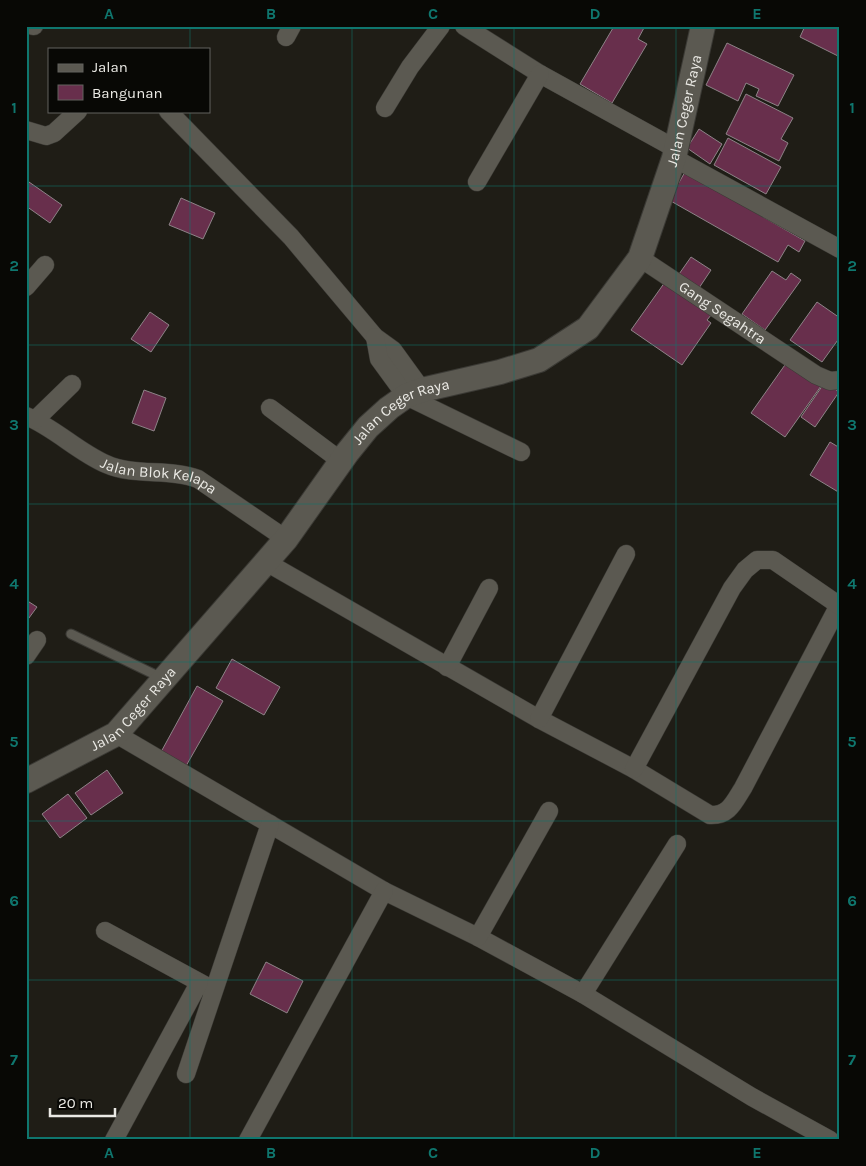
<svg xmlns="http://www.w3.org/2000/svg" width="866" height="1166" viewBox="0 0 866 1166" font-family="Karla,sans-serif">
	<rect width="100%" height="100%" fill="#1f1d16"/>
	<path fill="#682f4c" stroke="#8d8387" d="M610 26H645L638 39 647 44 612 103 580 84 613 28Z
		M805 26H840V57L800 37Z
		M727 43 794 75 778 106 756 96 759 89 746 83 738 101 706 85Z
		M746 94 793 118 781 139 788 143 779 161 726 134Z
		M699 129 722 144 710 164 687 148Z
		M728 138 781 167 766 194 714 165Z
		M685 172 805 241 799 252 788 245 778 262 669 200Z
		M29 182 62 205 50 223 26 206V187Z
		M181 198 215 213 203 239 169 225Z
		M691 257 711 270 697 291 677 277Z
		M772 271 786 280 791 273 801 280 765 330 742 314Z
		M665 282 712 314 707 320 711 323 682 365 631 330Z
		M817 302 840 318V337L822 362 790 340Z
		M150 312 169 325 151 352 131 339Z
		M787 362 821 386 785 437 751 413Z
		M825 382 839 392 815 427 801 417Z
		M144 390 166 398 154 431 132 423Z
		M830 442 840 448V493L810 475Z
		M26 600 37 607 26 622Z
		M232 659 280 687 264 715 216 688Z
		M197 686 223 701 186 766 161 752Z
		M107 770 123 793 91 815 75 793Z
		M68 794 87 818 60 838 42 814Z
		M266 962 303 981 287 1013 250 994Z"/>
	<g fill="none" stroke-linecap="round" stroke-linejoin="round">
		<g stroke="#3b3a35" stroke-width="11">
			<path id="service" d="M71 634 164 679"/>
		</g>
		<g stroke="#3b3a35" stroke-width="19">
			<g id="minor">
				<path d="M33 26H34"/>
				<path d="M464 26 540 74 676 149"/>
				<path d="M286 37 292 26"/>
				<path d="M385 108 410 67 441 26"/>
				<path d="M168 111 291 237 375 337 393 350 422 390"/>
				<path d="M26 130 46 136 54 133 78 111"/>
				<path d="M674 158 840 249"/>
				<path d="M477 182 540 74"/>
				<path id="s1" d="M640 258 816 375 830 381 840 380"/>
				<path d="M26 287 45 265"/>
				<path d="M375 337 379 359 406 396 521 452"/>
				<path d="M270 408 341 461"/>
				<path id="s2" d="M26 416C55 428 78 452 106 464 135 477 169 468 198 479L286 539"/>
				<path d="M35 420 72 384"/>
				<path d="M266 562 539 719 634 769 710 815C729 816 734 802 743 788L839 605"/>
				<path d="M26 656 37 640"/>
				<path d="M447 667 489 588"/>
				<path d="M539 719 626 554"/>
				<path d="M116 734 384 891 478 937 583 994 752 1097 830 1140"/>
				<path d="M634 769 732 588 745 570 757 560H773L840 606"/>
				<path d="M105 931 208 987"/>
				<path d="M478 937 549 811"/>
				<path d="M583 994 677 844"/>
				<path d="M186 1074 270 824"/>
				<path d="M114 1140 199 983"/>
				<path d="M248 1140 384 891"/>
			</g>
		</g>
		<g stroke="#3b3a35" stroke-width="26">
			<g id="secondary">
				<path id="s3" d="M26 781 116 734 286 539 347 453 368 427 389 408 406 396 422 390 500 372 539 360 588 328 640 258 674 158 703 26"/>
			</g>
		</g>
		<use href="#service" stroke="#5b5951" stroke-width="9"/>
		<use href="#minor" stroke="#5b5951" stroke-width="18"/>
		<use href="#secondary" stroke="#5b5951" stroke-width="24"/>
	</g>
	<path fill="none" stroke="#0f766e" stroke-width="1" stroke-opacity="0.55" d="M190 26V49M352 26V1140M514 26V1140M676 26V1140M190 111V1140M26 186H840M26 345H840M26 504H840M26 662H840M26 821H840M26 980H840"/>
	<g text-anchor="middle" stroke-width="4" stroke-linejoin="round" paint-order="stroke">
		<g font-size="15" fill="#ebeae5" stroke="#080805">
			<text dy="5" stroke="none"><textPath href="#s3" startOffset="986">Jalan Ceger Raya</textPath></text>
			<text dy="5" stroke="none"><textPath href="#s1" startOffset="99">Gang Segahtra</textPath></text>
			<text dy="5" stroke="none"><textPath href="#s3" startOffset="536">Jalan Ceger Raya</textPath></text>
			<text dy="5" stroke="none"><textPath href="#s2" startOffset="148">Jalan Blok Kelapa</textPath></text>
			<text dy="5" stroke="none"><textPath href="#s3" startOffset="131">Jalan Ceger Raya</textPath></text>
		</g>
	</g>
	<rect width="866" height="1166" fill="none" stroke="#080805" stroke-width="55"/>
	<rect x="48" y="48" width="162" height="65" fill="#080805" stroke="#63625f"/>
	<rect x="58" y="64" width="25" height="8" fill="#5b5951" stroke="#63625f"/>
	<text x="92" y="72" font-size="15" fill="#ebeae5">Jalan</text>
	<rect x="58" y="85" width="25" height="15" fill="#682f4c" stroke="#63625f"/>
	<text x="92" y="98" font-size="15" fill="#ebeae5">Bangunan</text>
	<path d="M50 1108v8h65v-8" fill="none" stroke="#ebeae5" stroke-width="2.5"/>
	<text x="58" y="1108" font-size="15" fill="#ebeae5" stroke="#080805" stroke-width="4" paint-order="stroke">20 m</text>
	<rect x="28" y="28" width="810" height="1110" fill="none" stroke="#0f766e" stroke-width="2"/>
	<g font-size="16" text-anchor="middle" font-weight="bold" fill="#0f766e">
		<text x="109" y="19">A</text>
		<text x="271" y="19">B</text>
		<text x="433" y="19">C</text>
		<text x="595" y="19">D</text>
		<text x="757" y="19">E</text>
		<text x="14" y="113">1</text>
		<text x="852" y="113">1</text>
		<text x="14" y="271">2</text>
		<text x="852" y="271">2</text>
		<text x="14" y="430">3</text>
		<text x="852" y="430">3</text>
		<text x="14" y="589">4</text>
		<text x="852" y="589">4</text>
		<text x="14" y="747">5</text>
		<text x="852" y="747">5</text>
		<text x="14" y="906">6</text>
		<text x="852" y="906">6</text>
		<text x="14" y="1065">7</text>
		<text x="852" y="1065">7</text>
		<text x="109" y="1158">A</text>
		<text x="271" y="1158">B</text>
		<text x="433" y="1158">C</text>
		<text x="595" y="1158">D</text>
		<text x="757" y="1158">E</text>
	</g>
</svg>
